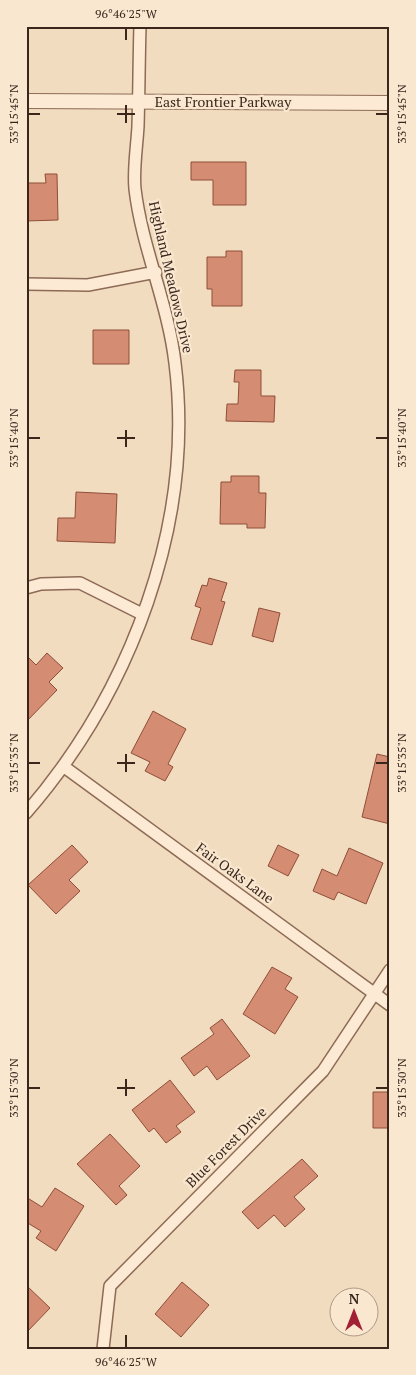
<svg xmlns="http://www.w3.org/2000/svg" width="416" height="1375" viewBox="0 0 416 1375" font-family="'PT Serif',serif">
	<rect width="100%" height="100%" fill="#f2dcbf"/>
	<path fill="#d48c72" stroke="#8f4e39" d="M191 162H246V205H213V180H191Z
		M45 174H57L58 220 26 221V183H46Z
		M226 251H242V306H212V289H207V257H226Z
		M93 330H129V364H93Z
		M235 370H261V396H275L274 422 226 421 227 404H238L239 382H234Z
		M231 476H259V493H266L265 528H247V524H220L221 482H231Z
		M76 492 117 494 115 543 57 541 58 518H75Z
		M209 578 227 583 221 601 225 602 212 645 191 639 201 608 195 606 202 585 207 586Z
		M259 608 280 613 273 642 252 636Z
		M47 653 63 668 49 682 57 690 26 722V655L36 665Z
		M153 711 186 729 168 764 173 767 165 781 145 771 150 762 131 753Z
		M377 754 390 757V824L362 817Z
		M72 845 88 862 69 880 80 891 56 914 28 885Z
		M278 845 299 855 288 876 268 866Z
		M349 848 383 863 366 904 338 892 334 900 313 891 322 869 337 876Z
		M272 967 292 978 285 989 298 997 275 1034 243 1014Z
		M222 1019 250 1056 217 1080 207 1066 194 1076 181 1058 214 1034 210 1028Z
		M170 1080 195 1112 176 1126 181 1132 166 1143 154 1128 149 1132 132 1110Z
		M373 1092H390V1128H373Z
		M110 1134 140 1166 119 1186 127 1195 116 1205 77 1164Z
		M302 1159 318 1176 294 1197 305 1209 285 1227 274 1215 258 1229 242 1212Z
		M55 1188 84 1206 56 1251 36 1238 41 1231 26 1222V1197L42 1207Z
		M182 1282 209 1305 181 1337 155 1314Z
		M26 1285 50 1308 26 1333Z"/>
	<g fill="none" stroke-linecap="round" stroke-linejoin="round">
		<g stroke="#8d6b56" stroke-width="14">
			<path id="minor" d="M26 284 88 285 156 272
				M26 588 41 584 80 583 142 614
				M63 766 390 1005
				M26 813C131 692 195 523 175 363 168 303 142 248 135 189 133 169 137 146 138 126 139 93 139 60 140 26
				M103 1349 110 1286 323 1071 390 970"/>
		</g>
		<g stroke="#8d6b56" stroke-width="16">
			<path id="tertiary" d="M26 101 390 103"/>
		</g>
		<use href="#minor" stroke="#fcead4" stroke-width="11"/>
		<use href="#tertiary" stroke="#fcead4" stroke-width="14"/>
	</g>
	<path fill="none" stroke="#3b261c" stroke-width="2" d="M126 28V40M126 105V123M28 114H40M117 114H135M376 114H388M126 430V447M28 438H40M117 438H135M376 438H388M126 754V772M28 763H40M117 763H135M376 763H388M126 1079V1096M28 1088H40M117 1088H135M376 1088H388M126 1335V1348"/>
	<g text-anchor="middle" stroke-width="4.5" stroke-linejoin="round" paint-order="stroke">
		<g font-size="14" fill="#3b261c" stroke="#f9e7d0">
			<text x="223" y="107">East Frontier Parkway</text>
			<text transform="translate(171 277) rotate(77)" y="5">Highland Meadows Drive</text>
			<text transform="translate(235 873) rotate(36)" y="5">Fair Oaks Lane</text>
			<text transform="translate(226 1147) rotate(-45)" y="5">Blue Forest Drive</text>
		</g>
	</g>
	<rect width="416" height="1375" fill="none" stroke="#f9e7d0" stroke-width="55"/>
	<g transform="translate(354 1312)"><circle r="24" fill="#f9e7d0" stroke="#ad9a88"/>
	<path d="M0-4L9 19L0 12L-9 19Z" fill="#a22034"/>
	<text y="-8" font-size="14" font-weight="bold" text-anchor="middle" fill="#3b261c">N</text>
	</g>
	<rect x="28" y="28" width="360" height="1320" fill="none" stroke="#3b261c" stroke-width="2"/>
	<g font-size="12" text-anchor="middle" fill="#3b261c">
		<text x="126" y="18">96°46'25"W</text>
		<text transform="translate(14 114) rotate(-90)" y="4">33°15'45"N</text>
		<text transform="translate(402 114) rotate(-90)" y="4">33°15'45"N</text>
		<text transform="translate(14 438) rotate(-90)" y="4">33°15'40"N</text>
		<text transform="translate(402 438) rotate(-90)" y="4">33°15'40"N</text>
		<text transform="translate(14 763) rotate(-90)" y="4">33°15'35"N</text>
		<text transform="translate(402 763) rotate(-90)" y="4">33°15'35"N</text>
		<text transform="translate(14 1088) rotate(-90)" y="4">33°15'30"N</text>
		<text transform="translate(402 1088) rotate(-90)" y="4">33°15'30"N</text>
		<text x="126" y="1366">96°46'25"W</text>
	</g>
</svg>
